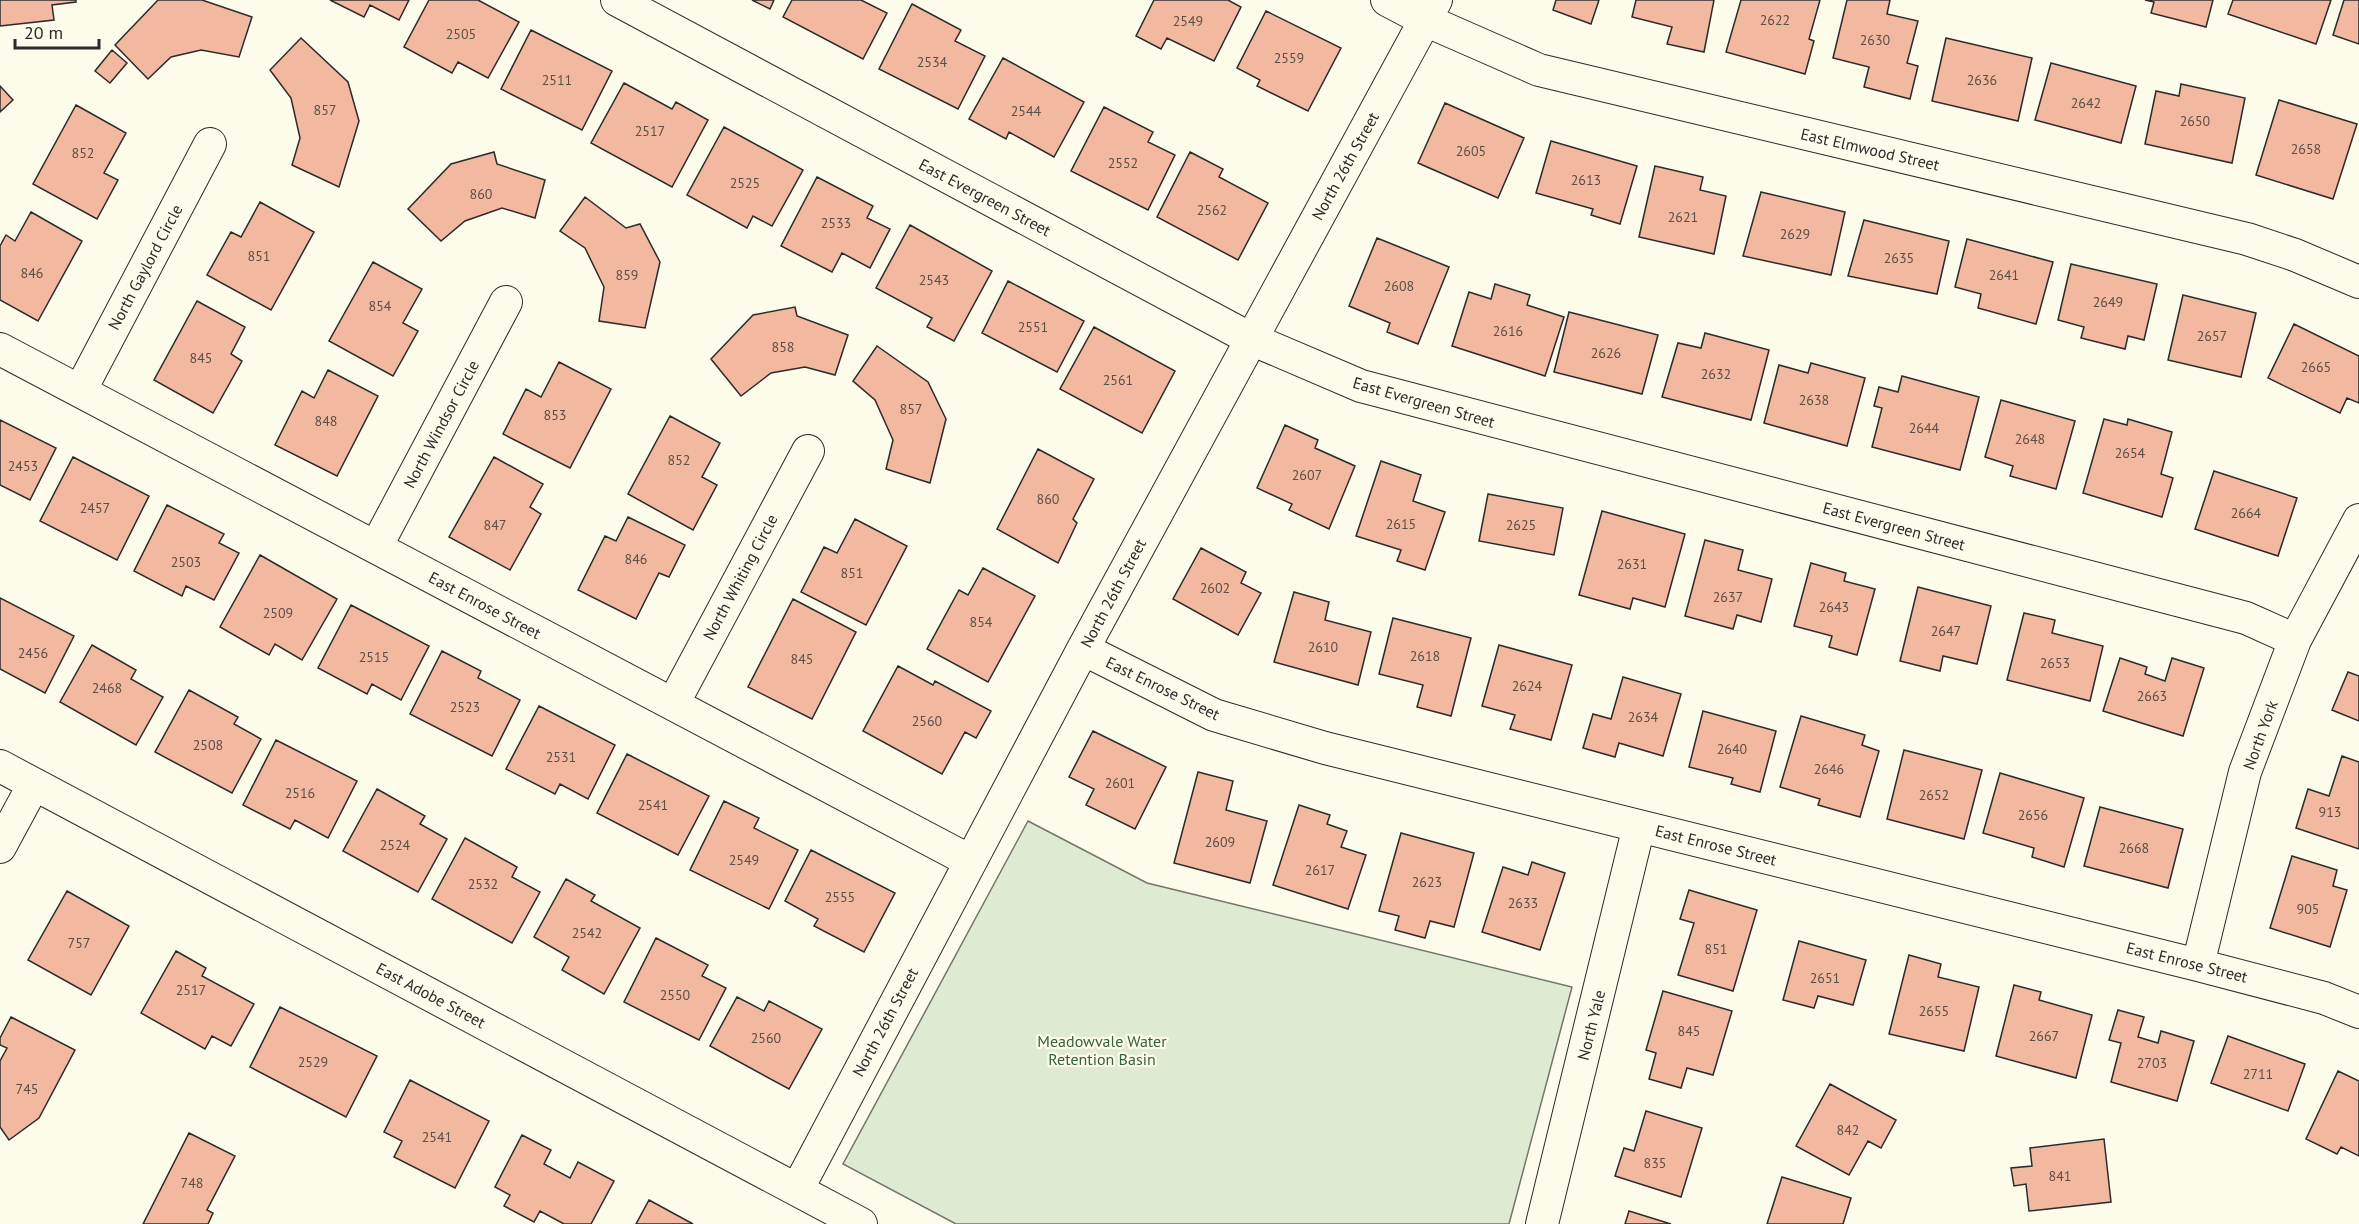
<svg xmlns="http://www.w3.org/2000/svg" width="2359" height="1224" viewBox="0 0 2359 1224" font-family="'PT Sans',sans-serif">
	<rect width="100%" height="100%" fill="#fdfbea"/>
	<path fill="#deebd1" stroke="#74746e" stroke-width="1.5" d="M1028 821 1147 883 1572 987 1509 1224H956L843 1164Z"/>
	<path fill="#f2b8a0" stroke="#2b2b2b" stroke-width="1.5" d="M0 0H76V2L52 5 54 20 0 26Z
		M158 0H202L252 17 239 57 201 50 171 57 148 79 115 45Z
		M330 0H409L399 20 370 5 364 17Z
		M429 0H478L519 22 488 78 458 62 452 73 404 47Z
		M752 0H774L770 9Z
		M792 0H861L887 13 863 59 783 17Z
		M1154 0H1228L1241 7 1214 61 1167 38 1161 49 1136 36Z
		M1556 0H1599L1591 24 1553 10Z
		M1636 0H1714L1704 52 1667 44 1672 27 1632 17Z
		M1741 0H1820L1809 39 1814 41 1805 74 1726 52Z
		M1847 0H1890L1887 14 1918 21 1907 63 1918 66 1910 99 1864 87 1869 67 1833 58Z
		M2145 0H2213L2206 27 2151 13 2154 2Z
		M2233 0H2331L2316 44 2228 14Z
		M2344 0H2359V44L2333 35Z
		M912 4 961 30 955 41 985 56 958 109 879 69Z
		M1266 11 1341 48 1308 111 1257 86 1260 80 1237 68Z
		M531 30 612 71 582 130 501 89Z
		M301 38 348 82 359 121 339 187 292 165 300 138 291 98 270 70Z
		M1946 38 2032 58 2018 121 1932 101Z
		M112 50 127 63 110 83 95 71Z
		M1003 58 1084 102 1054 157 1009 132 1006 139 969 119Z
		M2051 63 2136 86 2121 143 2035 120Z
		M624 83 672 109 676 102 708 120 672 187 591 143Z
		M2181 84 2245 98 2232 163 2145 144 2156 91 2179 96Z
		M0 86 13 100 0 112Z
		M2279 100 2357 124 2333 199 2256 175Z
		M1445 103 1524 138 1498 198 1418 163Z
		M76 105 126 133 104 173 118 180 97 219 33 184Z
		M1104 107 1153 132 1148 142 1175 155 1148 210 1071 171Z
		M724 127 803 170 772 226 753 216 747 228 687 195Z
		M1551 141 1637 166 1620 224 1591 215 1593 209 1536 193Z
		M494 152 497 164 545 180 535 218 502 208 465 221 441 241 408 209 451 164Z
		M1190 152 1223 169 1219 177 1268 203 1238 260 1157 217Z
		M1655 166 1703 177 1700 190 1726 196 1714 254 1639 237Z
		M817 177 873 206 867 218 890 229 870 268 842 253 832 272 781 246Z
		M1761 192 1845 212 1831 275 1743 256Z
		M585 197 626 228 640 224 660 262 645 328 599 321 604 287 585 248 560 231Z
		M260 202 314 232 271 310 207 275 231 232 241 237Z
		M31 212 82 241 38 321 0 300V246L6 235 15 241Z
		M1864 220 1949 241 1937 294 1848 276Z
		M910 225 992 271 954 341 927 327 932 318 876 288Z
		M1377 238 1449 267 1418 344 1387 332 1390 323 1349 306Z
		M1967 239 2053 262 2036 324 1978 308 1981 294 1955 287Z
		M373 262 422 289 403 323 418 331 393 376 329 341Z
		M2071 264 2157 284 2144 340 2128 336 2125 349 2081 338 2084 327 2058 320Z
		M1008 281 1084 321 1057 372 982 333Z
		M1495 284 1530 295 1527 305 1564 317 1545 376 1452 346 1469 292 1491 299Z
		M2183 295 2256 313 2241 377 2168 360Z
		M197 301 245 327 231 354 242 361 213 413 154 380Z
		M795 307 797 316 848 335 835 375 805 367 771 373 741 396 711 359 753 315Z
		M1569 312 1658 335 1642 394 1554 372Z
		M2294 324 2359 356V403L2347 398 2340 413 2268 378Z
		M1094 327 1175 371 1142 433 1060 389Z
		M1705 333 1769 350 1751 420 1662 397 1678 343 1701 348Z
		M877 346 928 382 946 419 930 483 886 469 893 440 875 400 853 381Z
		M559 362 611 389 570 468 503 434 526 389 541 397Z
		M1811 363 1865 378 1847 446 1764 423 1779 365 1808 373Z
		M328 370 378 396 337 476 275 445 302 391 314 398Z
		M1902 376 1979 397 1960 470 1872 447 1882 408 1874 406 1879 387 1898 392Z
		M2001 400 2075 421 2056 489 2010 476 2013 466 1985 457Z
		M670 416 720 443 702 477 717 485 693 530 628 494Z
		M2104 419 2127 425 2128 419 2172 432 2161 474 2173 478 2162 517 2083 493Z
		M0 420 56 448 30 500 0 485Z
		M1285 425 1318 440 1315 448 1355 466 1329 529 1289 510 1292 504 1257 488Z
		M1038 449 1094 479 1073 519 1077 523 1058 563 997 529Z
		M73 457 149 496 117 560 40 521Z
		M494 457 543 484 530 507 541 514 510 570 449 537Z
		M1381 461 1421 475 1413 501 1445 512 1425 570 1397 561 1401 550 1356 536Z
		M2214 471 2297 498 2278 556 2195 529Z
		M1488 494 1563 508 1554 555 1479 541Z
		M167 505 224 534 219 543 239 553 214 600 186 586 182 596 134 571Z
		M1602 511 1685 534 1665 607 1633 598 1630 609 1579 595Z
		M628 517 685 545 669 577 659 573 636 619 578 590 605 536 616 541Z
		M855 519 907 546 866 625 801 592 824 547 837 553Z
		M1705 540 1743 550 1738 570 1772 579 1761 622 1737 615 1733 629 1685 616Z
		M1201 548 1246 572 1241 583 1261 593 1238 635 1173 599Z
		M260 555 337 599 302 660 275 644 269 655 220 627Z
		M1811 563 1846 573 1844 581 1875 589 1857 655 1829 647 1832 636 1794 626Z
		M983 568 1035 596 988 682 927 649 959 590 968 595Z
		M1918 587 1991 606 1977 664 1943 656 1940 671 1900 661Z
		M1294 592 1329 602 1325 620 1371 632 1358 685 1274 662Z
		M0 598 74 636 45 693 0 669Z
		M793 599 856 632 812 719 748 687Z
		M351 605 429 646 401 700 372 684 367 694 318 668Z
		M2024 613 2055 620 2052 633 2103 646 2090 701 2007 680Z
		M1393 618 1471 638 1451 716 1417 707 1423 685 1379 674Z
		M92 645 136 670 131 679 163 697 136 745 60 702Z
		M1499 645 1572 665 1551 740 1510 729 1515 715 1482 706Z
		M442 651 481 671 478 678 520 700 492 756 410 714Z
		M2120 658 2147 667 2145 674 2165 681 2172 658 2204 668 2183 736 2103 711Z
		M898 666 933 685 935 681 991 711 976 738 965 732 942 774 863 731Z
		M2348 672 2359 676V721L2332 710Z
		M1623 677 1681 694 1663 756 1619 743 1615 757 1583 748 1593 714 1611 719Z
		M189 690 238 717 234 724 261 739 232 793 155 752Z
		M539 706 615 745 588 799 560 784 555 794 506 769Z
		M1703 711 1776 731 1760 792 1731 784 1733 778 1689 767Z
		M1801 716 1865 735 1862 745 1879 751 1860 817 1818 805 1820 799 1780 787Z
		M1093 731 1166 767 1135 829 1086 805 1094 789 1069 777Z
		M276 740 357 781 328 838 295 820 290 829 243 805Z
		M1904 750 1982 770 1964 839 1887 819Z
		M627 754 709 796 678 855 597 813Z
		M2342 756 2359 762V849L2296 828 2308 789 2329 796Z
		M1198 772 1233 781 1226 810 1267 821 1250 883 1174 863Z
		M2000 773 2084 798 2064 867 2032 857 2034 848 1983 833Z
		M377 789 425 816 420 824 447 839 418 892 343 851Z
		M724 801 759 818 754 828 798 850 769 909 690 870Z
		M1299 805 1330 815 1327 824 1347 831 1341 847 1366 855 1348 909 1273 885Z
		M2100 807 2183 829 2168 888 2084 866Z
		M1401 833 1474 853 1454 927 1430 921 1425 938 1395 930 1399 916 1379 911Z
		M465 838 517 867 512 877 540 892 512 943 432 899Z
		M811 850 895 893 864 952 814 926 818 919 785 901Z
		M2292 856 2337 870 2333 886 2347 890 2330 947 2270 928Z
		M1532 862 1565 873 1540 950 1482 932 1503 867 1528 875Z
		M566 879 595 895 591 901 640 928 604 994 562 970 569 957 534 937Z
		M1689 890 1757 910 1733 991 1678 975 1694 923 1680 919Z
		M67 891 129 926 91 995 28 960Z
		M656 938 708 965 702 976 726 988 699 1040 624 1002Z
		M1799 941 1866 960 1853 1005 1818 996 1814 1008 1783 1000Z
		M176 951 206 968 202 976 254 1004 231 1046 212 1036 205 1049 141 1013Z
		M1909 955 1941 964 1938 977 1979 987 1964 1051 1889 1034Z
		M2014 985 2041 992 2039 1000 2092 1015 2076 1078 1996 1056Z
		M1663 991 1732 1011 1713 1075 1687 1068 1681 1088 1649 1079 1656 1053 1646 1050Z
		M737 997 764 1011 769 1001 822 1029 789 1089 710 1046Z
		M280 1007 377 1056 346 1117 250 1067Z
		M2118 1010 2144 1017 2138 1037 2158 1043 2161 1031 2194 1041 2177 1101 2111 1082 2121 1043 2109 1040Z
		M11 1017 75 1050 39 1118 9 1140 0 1127V1061L7 1048 0 1045V1038Z
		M2228 1036 2305 1064 2288 1111 2211 1083Z
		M2338 1071 2359 1081V1156L2341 1147 2337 1154 2306 1139Z
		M410 1080 489 1121 455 1188 394 1157 402 1141 384 1132Z
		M1830 1084 1896 1120 1881 1148 1868 1141 1849 1175 1796 1146Z
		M1646 1111 1702 1128 1681 1197 1615 1176 1624 1148 1634 1151Z
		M189 1133 235 1156 207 1210 213 1213 208 1224H143Z
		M522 1135 551 1150 544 1164 570 1178 578 1162 614 1181 591 1224H564L540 1211 534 1222 504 1206 510 1195 495 1187Z
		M2104 1139 2111 1202 2029 1211 2026 1184 2014 1186 2011 1168 2032 1166 2030 1148Z
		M1782 1177 1851 1198 1843 1224H1767Z
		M649 1200 693 1224H636Z
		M1629 1211 1671 1224H1625Z"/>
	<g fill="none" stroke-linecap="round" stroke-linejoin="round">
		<g stroke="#2b2b2b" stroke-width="34">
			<path id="minor" d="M617 0 1251 339 1361 386 2246 618 2295 640
				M1387 0 1425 20 1539 70 2247 239 2295 255 2359 282
				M0 349 970 861
				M80 391 210 144
				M376 547 506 302
				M1083 649 1214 715 1325 748 2198 965 2324 998 2359 1012
				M673 704 808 451
				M0 766 861 1224
				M0 847 34 784
				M2198 965 2245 772 2295 640 2359 520
				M797 1190 1083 649 1436 0
				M1542 1224 1639 826"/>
		</g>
		<use href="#minor" stroke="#fdfbea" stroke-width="32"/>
	</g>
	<g text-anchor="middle" stroke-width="4.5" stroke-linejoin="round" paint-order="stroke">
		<g font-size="14" fill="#5d4e48">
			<text x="1775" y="25">2622</text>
			<text x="1188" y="26">2549</text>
			<text x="461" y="39">2505</text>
			<text x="1875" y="45">2630</text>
			<text x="1289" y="63">2559</text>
			<text x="932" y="67">2534</text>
			<text x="557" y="85">2511</text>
			<text x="1982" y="85">2636</text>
			<text x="2086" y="108">2642</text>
			<text x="325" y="115">857</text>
			<text x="1026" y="116">2544</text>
			<text x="2195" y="126">2650</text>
			<text x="650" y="136">2517</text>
			<text x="2306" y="154">2658</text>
			<text x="1471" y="156">2605</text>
			<text x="83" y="158">852</text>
			<text x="1123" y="168">2552</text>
			<text x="1586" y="185">2613</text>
			<text x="745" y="188">2525</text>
			<text x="481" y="199">860</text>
			<text x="1212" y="215">2562</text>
			<text x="1683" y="222">2621</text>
			<text x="836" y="228">2533</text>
			<text x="1795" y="239">2629</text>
			<text x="259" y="261">851</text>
			<text x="1899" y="263">2635</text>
			<text x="32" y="278">846</text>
			<text x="627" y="280">859</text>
			<text x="2004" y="280">2641</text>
			<text x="934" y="285">2543</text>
			<text x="1399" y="291">2608</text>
			<text x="2108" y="307">2649</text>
			<text x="380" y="311">854</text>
			<text x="1033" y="332">2551</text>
			<text x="1508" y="336">2616</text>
			<text x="2212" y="341">2657</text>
			<text x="783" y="352">858</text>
			<text x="1606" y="358">2626</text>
			<text x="201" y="363">845</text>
			<text x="2316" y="372">2665</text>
			<text x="1716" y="379">2632</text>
			<text x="1118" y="385">2561</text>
			<text x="1814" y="405">2638</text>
			<text x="911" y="414">857</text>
			<text x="555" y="420">853</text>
			<text x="326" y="426">848</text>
			<text x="1924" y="433">2644</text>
			<text x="2030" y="444">2648</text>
			<text x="2130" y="458">2654</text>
			<text x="679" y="465">852</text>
			<text x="23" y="471">2453</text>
			<text x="1307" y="480">2607</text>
			<text x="1048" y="504">860</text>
			<text x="95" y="513">2457</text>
			<text x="2246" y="518">2664</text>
			<text x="1401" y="529">2615</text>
			<text x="495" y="530">847</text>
			<text x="1521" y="530">2625</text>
			<text x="636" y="564">846</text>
			<text x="186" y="567">2503</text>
			<text x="1632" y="569">2631</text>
			<text x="852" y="578">851</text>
			<text x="1215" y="593">2602</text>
			<text x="1728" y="602">2637</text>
			<text x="1834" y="612">2643</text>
			<text x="278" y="618">2509</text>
			<text x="981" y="627">854</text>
			<text x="1946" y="636">2647</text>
			<text x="1323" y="652">2610</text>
			<text x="33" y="658">2456</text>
			<text x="1425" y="661">2618</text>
			<text x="374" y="662">2515</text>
			<text x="802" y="664">845</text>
			<text x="2055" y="668">2653</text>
			<text x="1527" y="691">2624</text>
			<text x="107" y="693">2468</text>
			<text x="2152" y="701">2663</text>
			<text x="465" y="712">2523</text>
			<text x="1643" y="722">2634</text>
			<text x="927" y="726">2560</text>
			<text x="208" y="750">2508</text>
			<text x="1732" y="754">2640</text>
			<text x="561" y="762">2531</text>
			<text x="1829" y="774">2646</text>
			<text x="1120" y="788">2601</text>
			<text x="300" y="798">2516</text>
			<text x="1934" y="800">2652</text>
			<text x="653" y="810">2541</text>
			<text x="2330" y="817">913</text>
			<text x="2033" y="820">2656</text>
			<text x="1220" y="847">2609</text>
			<text x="395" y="850">2524</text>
			<text x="2134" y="853">2668</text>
			<text x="744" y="865">2549</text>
			<text x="1320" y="875">2617</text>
			<text x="1427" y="887">2623</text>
			<text x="483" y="889">2532</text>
			<text x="840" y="902">2555</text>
			<text x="1523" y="908">2633</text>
			<text x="2308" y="914">905</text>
			<text x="587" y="938">2542</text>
			<text x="79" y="948">757</text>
			<text x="1716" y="954">851</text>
			<text x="1825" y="983">2651</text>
			<text x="191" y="995">2517</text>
			<text x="675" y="1000">2550</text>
			<text x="1934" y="1016">2655</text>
			<text x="1689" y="1036">845</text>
			<text x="2044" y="1041">2667</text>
			<text x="766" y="1043">2560</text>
			<text x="313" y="1067">2529</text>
			<text x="2152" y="1068">2703</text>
			<text x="2258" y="1079">2711</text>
			<text x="27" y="1094">745</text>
			<text x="1848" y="1135">842</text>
			<text x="437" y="1142">2541</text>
			<text x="1655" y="1168">835</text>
			<text x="2060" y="1181">841</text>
			<text x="192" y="1188">748</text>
		</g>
		<g font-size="16" fill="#2b2b2b" stroke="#fdfbea">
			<text transform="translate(1870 149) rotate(13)" y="6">East Elmwood Street</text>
			<text transform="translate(1345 166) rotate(-61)" y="6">North 26th Street</text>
			<text transform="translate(985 197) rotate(28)" y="6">East Evergreen Street</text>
			<text transform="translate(145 267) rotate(-62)" y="6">North Gaylord Circle</text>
			<text transform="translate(1424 402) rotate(16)" y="6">East Evergreen Street</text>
			<text transform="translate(441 424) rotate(-62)" y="6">North Windsor Circle</text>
			<text transform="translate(1894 526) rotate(15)" y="6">East Evergreen Street</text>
			<text transform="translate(740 577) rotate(-62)" y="6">North Whiting Circle</text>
			<text transform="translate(1113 593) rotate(-62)" y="6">North 26th Street</text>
			<text transform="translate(485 605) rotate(28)" y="6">East Enrose Street</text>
			<text transform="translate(1163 688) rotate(26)" y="6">East Enrose Street</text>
			<text transform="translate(2260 735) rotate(-70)" y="6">North York</text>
			<text transform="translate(1716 845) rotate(14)" y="6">East Enrose Street</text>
			<text transform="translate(2187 962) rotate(14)" y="6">East Enrose Street</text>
			<text transform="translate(431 995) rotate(28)" y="6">East Adobe Street</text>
			<text transform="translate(885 1022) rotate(-62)" y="6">North 26th Street</text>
			<text transform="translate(1591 1025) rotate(-76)" y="6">North Yale</text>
		</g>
		<g font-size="16" fill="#34623c" stroke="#fdfbea">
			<text x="1102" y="1047">Meadowvale Water<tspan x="1102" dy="18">Retention Basin</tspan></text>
		</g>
	</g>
	<path d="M15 39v9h84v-9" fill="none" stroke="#2b2b2b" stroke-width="3"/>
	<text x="24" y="39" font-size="18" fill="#2b2b2b" stroke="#fdfbea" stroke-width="4.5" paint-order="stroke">20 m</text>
</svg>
